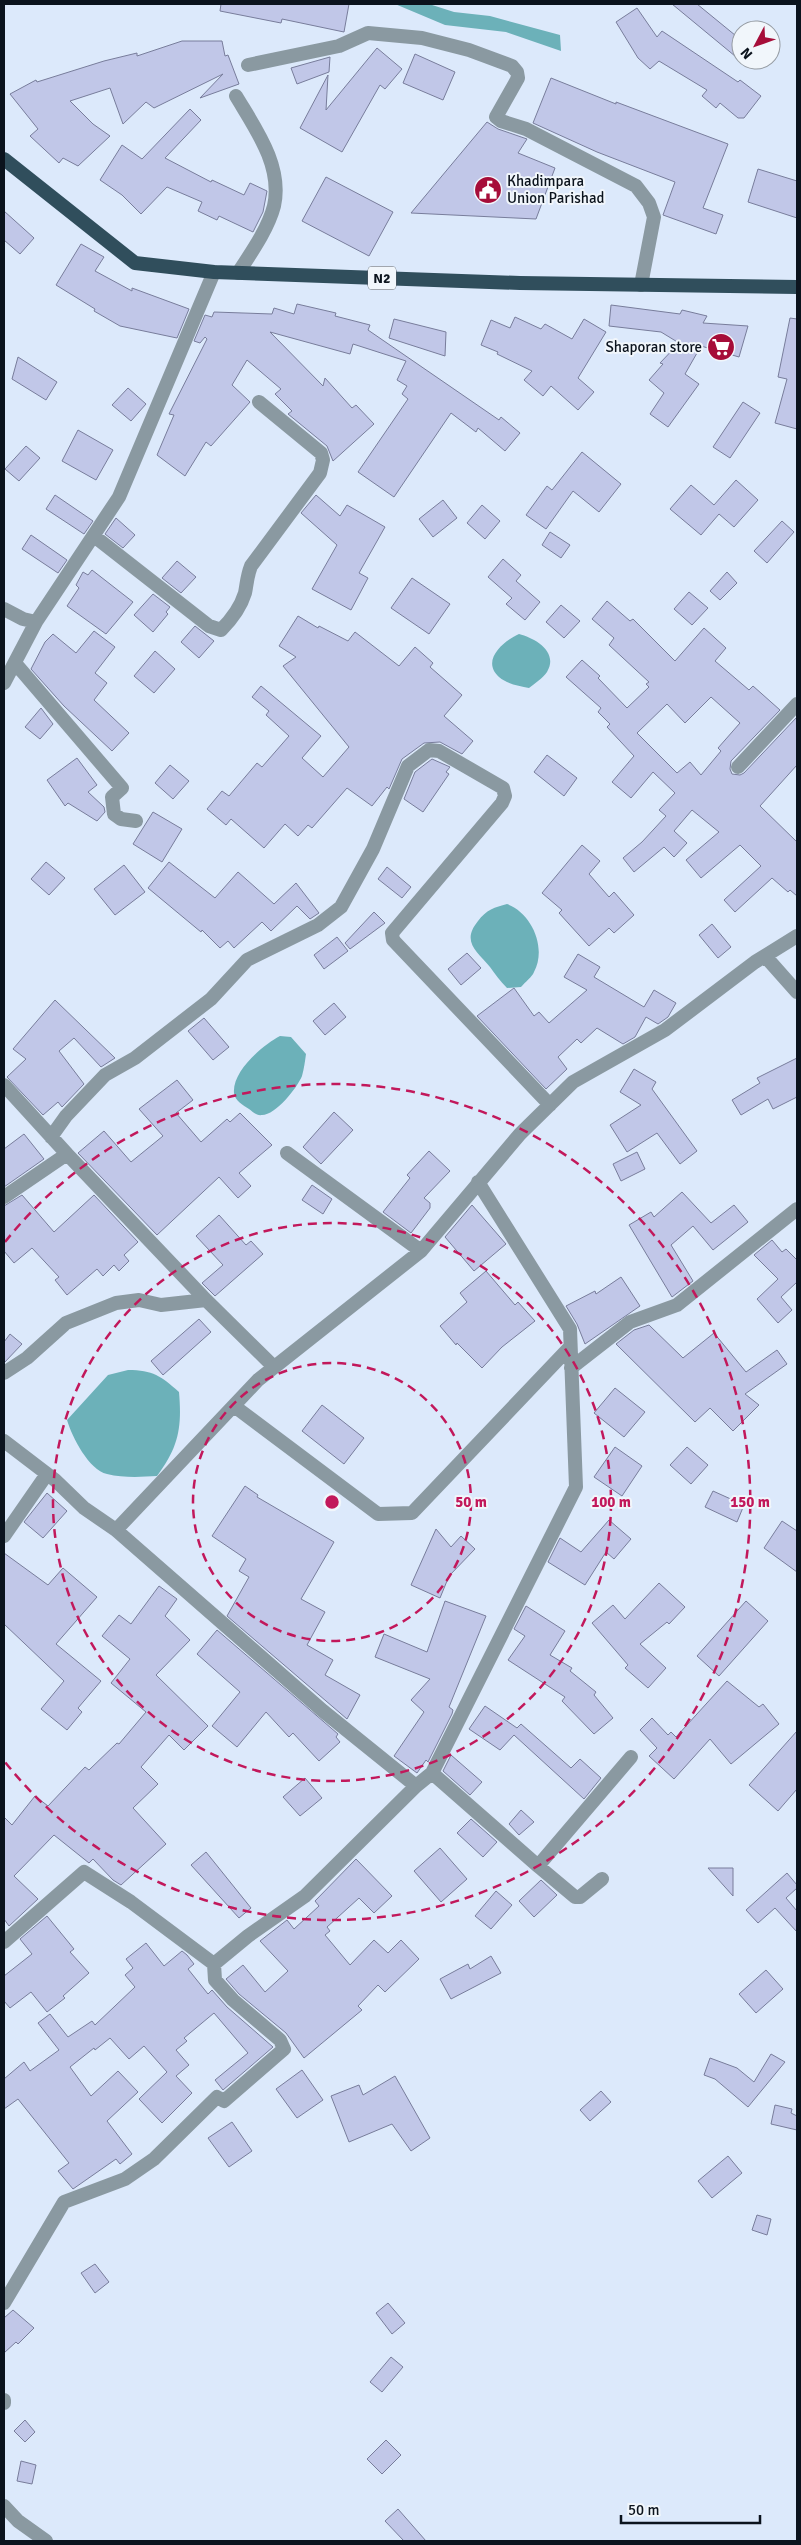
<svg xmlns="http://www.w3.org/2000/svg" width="801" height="2545" viewBox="0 0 801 2545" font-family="Signika,sans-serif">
	<rect width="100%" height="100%" fill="#dce9fb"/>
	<path fill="#6cb1b9" d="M395 4H429L454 12 490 16 560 35 561 51 506 32 445 25Z
		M519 634C535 638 559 652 547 672 543 678 534 684 529 688 519 686 507 684 499 677 480 660 505 640 519 634Z
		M507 904C532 913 547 948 534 972 532 977 525 982 521 987L507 988C500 981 495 974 490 967 477 951 461 942 478 921 486 910 495 907 507 904Z
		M280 1036 291 1037 306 1054C305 1061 304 1069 302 1076 297 1088 276 1115 262 1115 257 1116 253 1112 249 1109 243 1105 235 1101 234 1093 232 1071 263 1045 280 1036Z
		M128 1370C153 1370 161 1376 179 1392 182 1427 179 1447 157 1476 141 1477 123 1478 107 1474 89 1470 72 1437 67 1420L108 1375Z"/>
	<path fill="#c1c7e8" stroke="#787d9b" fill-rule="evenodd" d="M221 4H349L344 32 282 19 281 23 220 11Z
		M672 4H697L741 40V61Z
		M637 8 657 37 662 31 738 82 740 80 761 96 744 118H738L720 103 716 108 702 96 707 90 659 61 650 69 638 58 616 22Z
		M182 41H222L225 56 228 55 239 84 200 98 223 74 154 108 146 102 123 124 110 88 70 101 93 124 110 136 78 166 63 158 59 163 30 136 38 129 10 94 36 80 37 82 104 61 137 53V56Z
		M377 48 402 69 385 89 380 85 342 152 300 128 328 75 326 110Z
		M415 54 455 72 443 100 403 83Z
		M330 57 329 72 297 84 291 68Z
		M551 78 616 104V102L728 144 703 208 723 215 716 234 663 215 675 182 597 152 533 123Z
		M190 109 201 120 165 158 211 182 212 180 244 195 250 183 267 191 263 212 253 232 219 216 217 220 198 211 202 202 167 187 141 214 122 195 100 180 122 145 142 159Z
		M487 122 498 129 527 139 518 153 555 168 536 219 411 213Z
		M758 169 797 181V218L748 202Z
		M326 177 393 212 369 256 302 221Z
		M4 211 34 238 20 254 4 240Z
		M81 244 104 257 95 271 132 291V288L189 309 177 338 120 326 94 311 95 309 56 285Z
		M297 304 336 313 335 316 370 325 368 330 499 420 501 417 520 433 505 451 478 428 476 432 451 413 394 497 358 472 408 399 402 394 407 386 397 380 406 361 353 344 350 354 270 332 323 386 325 378 352 408 356 405 374 424 333 461 327 446 288 414 292 411 275 394 281 389 247 360 232 385 250 402 211 446 206 442 185 476 157 455 174 415 169 414 207 339 205 337 200 343 194 341 205 315 212 317 214 312 272 314 274 308 294 314Z
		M611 305 680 314 682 310 707 316 703 323 748 326 739 357 701 346 685 374 699 384 668 427 650 414 664 393 649 380 663 364 660 363 679 343 661 332 609 326Z
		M515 317 541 329 545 324 572 339 584 319 606 332 578 378 594 392 578 410 551 386 543 396 524 380 532 371 497 354 498 352 481 345 491 320 510 328Z
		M790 318 797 319V429L775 423 787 379 778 377Z
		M394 319 446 332 445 356 389 338Z
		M18 357 57 382 46 400 12 379Z
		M128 388 146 404 131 421 112 405Z
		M743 402 760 413 730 458 713 447Z
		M78 430 113 450 96 480 62 461Z
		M26 446 40 458 19 481 5 469Z
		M582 452 621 484 599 512 573 491 546 529 526 515 547 486 552 490Z
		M736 480 758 500 734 527 719 514 701 535 670 509 691 485 714 505Z
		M55 495 93 521 84 534 46 509Z
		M316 495 340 516 347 505 385 527 359 573 368 578 351 610 312 589 337 545 301 513Z
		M443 500 457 518 433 537 419 519Z
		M482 505 500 521 485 539 467 523Z
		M116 518 135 535 123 548 105 534Z
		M782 521 794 532 767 563 754 551Z
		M550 532 570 545 561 558 542 545Z
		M31 535 67 560 58 573 22 549Z
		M503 559 521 575 516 581 540 602 525 620 506 604 512 598 488 577Z
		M177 561 196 577 181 593 162 578Z
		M92 570 133 602 106 634 67 606 79 588 76 585 83 572 88 575Z
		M727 572 737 583 720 600 710 591Z
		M412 578 450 604 429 634 391 608Z
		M689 592 708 608 692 625 674 609Z
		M153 594 170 607 166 612 168 614 153 632 134 615Z
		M607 601 630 621 633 619 675 661 704 628 726 648 715 661 749 690 753 686 780 710 731 761 730 769 732 774 740 775 744 773 797 717V765L760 806 797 842V896L790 890 788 892 772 878 735 912 724 900 761 866 740 845 701 878 686 860 719 832 692 810 674 831 687 843 674 857 664 847 634 872 623 858 642 842 666 816 659 810 675 793 653 772 631 798 612 782 634 756 607 727 610 724 598 712 601 708 566 677 582 660 600 676 598 678 627 708 649 687 646 684 649 682 609 645 614 638 592 619ZM711 697 740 723 718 748 721 751 701 775 690 762 677 773 637 733 667 704 685 723Z
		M561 605 580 621 564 638 546 622Z
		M298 616 318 628 319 626 348 641 355 632 399 666 415 647 433 663 430 667 462 695 444 716 473 741 462 754 440 742 424 743 402 759 389 789 387 787 372 806 347 788 312 828 308 825 298 836 285 824 264 848 231 819 226 825 207 809 222 791 229 796 257 763 262 767 289 736 266 715 269 711 252 697 261 686 321 736 302 758 323 777 349 747 283 666 296 657 279 646Z
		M195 626 214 641 199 658 181 642Z
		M94 631 115 647 95 673 107 683 94 700 129 733 112 751 64 706 31 669 45 642 53 634 76 653Z
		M155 651 175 669 154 693 134 676Z
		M41 708 53 724 40 739 25 727Z
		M547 755 577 778 564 796 534 772Z
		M77 758 97 785 88 792 104 807 105 812 97 821 68 803 65 806 47 780Z
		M432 759 450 767 446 772 449 774 423 812 404 799 415 772Z
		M170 765 189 781 173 799 155 783Z
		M153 812 182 829 162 862 133 844Z
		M582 845 600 861 589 874 609 897 614 892 634 915 614 933 609 928 589 946 559 913 562 910 542 893Z
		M46 862 65 878 49 895 31 879Z
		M169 862 215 898 238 872 274 904 296 883 319 913 310 919 297 906 271 931 262 922 234 948 228 941 220 948 202 930 201 932 148 888Z
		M124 865 145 892 115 915 94 889Z
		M387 867 411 887 402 898 378 879Z
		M374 912 385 923 350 949 345 943Z
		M712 924 731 947 718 958 699 935Z
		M337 937 348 951 324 969 314 955Z
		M467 953 481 968 461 985 448 969Z
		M578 954 600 967 594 977 644 1007 654 990 676 1003 668 1017 658 1024 646 1017 635 1037 623 1044 597 1028 581 1043 577 1039 558 1057 567 1069 546 1089 477 1016 514 988 534 1016 539 1012 549 1023 587 990 564 977Z
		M55 1000 115 1058 101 1067 74 1038 59 1051 84 1084 62 1107 58 1102 43 1115 7 1077 26 1059 13 1049Z
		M334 1003 346 1017 325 1035 313 1021Z
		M204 1018 229 1047 213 1060 188 1031Z
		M797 1058V1097L773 1109 768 1099 741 1115 732 1100 760 1083 757 1078Z
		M634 1069 656 1082 652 1089 697 1151 680 1164 657 1133 627 1152 610 1125 641 1105 620 1092Z
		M177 1080 193 1100 176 1113 201 1142 227 1119 230 1122 240 1113 272 1145 239 1173 251 1186 238 1198 219 1177 157 1235 78 1153 104 1131 131 1162 163 1136 139 1109Z
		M334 1112 353 1130 321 1164 303 1147Z
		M24 1134 44 1159 4 1187V1149Z
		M429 1151 450 1171 424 1198 430 1203V1208L411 1233 383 1212 410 1178 407 1175Z
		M637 1152 645 1169 621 1181 613 1164Z
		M312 1185 332 1199 323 1214 302 1200Z
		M682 1192 711 1223 734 1205 748 1222 713 1250 693 1226 671 1245 693 1281 672 1297 629 1225 651 1212 654 1217Z
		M22 1195 54 1232 94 1195 138 1242 124 1255 129 1261 119 1271 114 1265 103 1276 97 1269 67 1295 55 1280 59 1277 32 1248 14 1263 4 1251V1206Z
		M472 1205 506 1244 474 1271 445 1237Z
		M219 1215 246 1245 251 1241 263 1254 215 1296 202 1283 223 1265 196 1236Z
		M772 1240 782 1252 786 1249 797 1260V1282L781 1297 792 1310 778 1323 757 1299 778 1279 754 1255Z
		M486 1271 515 1305 518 1302 535 1321 502 1347 482 1368 457 1343 456 1345 440 1326 467 1302 460 1293Z
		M621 1277 640 1306 585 1344 577 1324 566 1306 595 1291 596 1294Z
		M199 1319 211 1332 163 1375 151 1361Z
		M649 1325 683 1358 714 1333 746 1372 777 1350 787 1364 745 1394 759 1405 733 1431 710 1408 695 1422 616 1344 634 1330Z
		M10 1334 22 1344 4 1363V1342Z
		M615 1388 645 1412 624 1437 594 1413Z
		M322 1405 364 1438 344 1464 302 1431Z
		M615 1447 642 1466 622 1496 594 1477Z
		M687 1447 708 1465 691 1484 670 1465Z
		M245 1486 258 1495 257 1497 334 1542 301 1599 325 1612 307 1645 333 1660 325 1675 360 1695 347 1719 227 1616 249 1577 239 1571 246 1559 212 1536Z
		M713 1491 744 1505 737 1522 705 1507Z
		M47 1493 67 1511 43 1538 24 1522Z
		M609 1520 631 1539 614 1559 606 1552 585 1585 548 1562 560 1538 581 1552Z
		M782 1521 797 1531V1572L764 1548Z
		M436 1529 451 1547 461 1536 475 1549 449 1576 440 1598 411 1585Z
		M4 1553 48 1585 63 1568 97 1597 56 1644 101 1681 78 1708 82 1712 67 1730 41 1709 64 1681 4 1624Z
		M659 1583 685 1607 669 1624 667 1622 640 1644 666 1668 648 1688 625 1668 628 1665 592 1623 613 1605 625 1619Z
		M159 1586 177 1599 165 1616 190 1640 156 1675 208 1726 184 1750 169 1735 141 1767 158 1784 133 1808 166 1844 121 1885 113 1880 93 1859 89 1863 54 1835 14 1876 38 1899 9 1926 4 1919V1817L12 1825 35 1796 48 1806 85 1767 89 1770 117 1743 119 1744 146 1712 111 1683 130 1659 102 1636 119 1615 131 1624Z
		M445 1601 486 1616 449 1707 453 1710 452 1714 428 1762 426 1760 417 1773 394 1756 424 1712 411 1700 430 1679 375 1657 384 1634 427 1652Z
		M746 1601 768 1621 719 1676 697 1656Z
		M526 1606 565 1631 550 1655 572 1668 570 1671 596 1692 594 1695 613 1718 594 1734 562 1701 565 1697 508 1660 525 1636 514 1629Z
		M217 1630 338 1734 336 1737 340 1742 319 1761 293 1733 289 1737 266 1712 237 1747 212 1726 240 1692 197 1654Z
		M727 1681 759 1707 763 1704 779 1724 731 1764 710 1739 674 1779 649 1756 657 1748 640 1730 652 1718 668 1735 671 1732 676 1737Z
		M485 1706 517 1728 521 1724 571 1768 580 1759 601 1778 584 1799 514 1735 500 1750 469 1729Z
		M797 1731V1789L778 1811 749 1785Z
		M451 1755 482 1782 470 1795 443 1771Z
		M305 1778 322 1798 300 1816 283 1797Z
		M521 1810 534 1822 519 1835 509 1824Z
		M471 1819 497 1842 483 1857 457 1833Z
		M440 1848 467 1879 441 1902 414 1871Z
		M206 1852 251 1908 239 1918 191 1865Z
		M356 1859 392 1896 374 1913 359 1898 327 1927 330 1931 325 1935 350 1965 374 1940 388 1953 401 1940 419 1959 385 1992 378 1985 358 2006 362 2010 304 2058 286 2033 239 1994 226 1979 243 1965 265 1992 288 1971 260 1941 287 1920 294 1929 319 1906 315 1901Z
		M708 1868H733V1896Z
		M787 1873 797 1885V1888L786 1898 797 1911V1932L775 1908 758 1923 746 1910Z
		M541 1880 557 1895 534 1917 519 1901Z
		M496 1891 512 1905 491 1929 475 1916Z
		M47 1916 74 1949 70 1952 89 1973 63 1996 65 1998 47 2012 31 1992 10 2008 4 2001V1976L32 1954 20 1939Z
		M146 1943 164 1966 182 1951 187 1955 194 1964 188 1969 208 1994 212 1990 227 2007 273 2047 223 2090 215 2080 248 2053 214 2013 184 2038 187 2041 176 2050 189 2065 176 2076 192 2093 162 2123 139 2099 167 2072 144 2046 129 2059 110 2038 95 2050 94 2048 70 2067 91 2096 118 2071 138 2092 107 2121 132 2154 120 2164 116 2159 73 2189 58 2171 69 2163 18 2099 4 2109V2079L24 2062 30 2071 59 2050 38 2023 50 2014 68 2037 92 2021 95 2025 135 1987 125 1975 133 1968 126 1959Z
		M491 1956 501 1973 451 1999 440 1979 468 1964 470 1969Z
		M766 1970 783 1989 756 2013 739 1994Z
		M771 2054 785 2062 748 2107 715 2079 704 2075 710 2058 737 2068 754 2082Z
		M302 2070 323 2100 297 2118 276 2089Z
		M395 2076 430 2138 411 2151 392 2124 349 2142 331 2096 359 2085 363 2095Z
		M601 2091 611 2102 590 2121 580 2110Z
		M775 2105 792 2109 791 2113 797 2116V2130L771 2124Z
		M232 2122 252 2151 229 2167 208 2138Z
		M728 2156 742 2173 712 2198 698 2181Z
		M757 2215 771 2219 767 2235 752 2230Z
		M95 2264 109 2282 95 2293 81 2273Z
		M388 2303 405 2323 392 2334 376 2313Z
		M13 2310 34 2328 18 2344 16 2342 4 2353V2318Z
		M391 2357 403 2367 382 2392 370 2382Z
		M25 2420 35 2432 25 2442 14 2431Z
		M386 2440 401 2455 382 2474 367 2459Z
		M21 2461 36 2465 32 2484 17 2481Z
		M398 2509 426 2541H404L385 2521Z"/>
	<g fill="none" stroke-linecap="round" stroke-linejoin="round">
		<path stroke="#8a99a1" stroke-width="14" d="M248 65 339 46 368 33 422 38 469 50 512 66 517 72 518 78 496 117 501 121 526 129 636 186 649 203 654 217 641 285
			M236 96C255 128 283 166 274 206 268 229 251 253 238 273
			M94 536 209 626 221 630C231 620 241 606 245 593 247 583 247 576 251 566L320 473 323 460 321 453 259 402
			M4 609 23 619 36 622
			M15 663 122 788 112 797 114 814 121 819 136 821
			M4 683 36 622 119 497 214 272
			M738 767 797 704
			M765 956 797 992
			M4 1085 67 1154
			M51 1137 66 1116 105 1075 135 1058 211 999 247 960 318 925 341 907 373 849 408 766 429 750 439 751 503 788 505 796 502 803 392 933 393 940 550 1105
			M287 1153 421 1251
			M4 1197 67 1154 206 1300 274 1367
			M571 1368 630 1322 677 1305 797 1209
			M4 1373 27 1358 66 1323 116 1303 139 1300 161 1305 206 1300
			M234 1406 378 1514 412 1513 570 1347
			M4 1441 55 1480 84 1508 116 1530 323 1711 416 1786 305 1896 248 1936 214 1964 215 1980 233 2000 280 2040 284 2049 224 2101 217 2097 154 2159 125 2179 64 2202 4 2303
			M116 1530 258 1380 421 1251 520 1134 573 1082 665 1030 755 962 797 936
			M4 1536 47 1474
			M432 1773 576 1487 570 1329 478 1182
			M416 1786 432 1773 538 1866 631 1757
			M538 1866 575 1897H580L602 1879
			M4 1942 84 1872 131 1902 214 1964
			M4 2400V2403
			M4 2506 18 2521 46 2541"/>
		<path stroke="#304e5c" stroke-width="14" d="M4 159 135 263 214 272 520 283 797 287"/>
	</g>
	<g fill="none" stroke="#c2185b" stroke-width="2.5" stroke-dasharray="9 6">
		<circle cx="332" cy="1502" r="139"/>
		<circle cx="332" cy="1502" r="279"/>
		<path d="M5 1242A418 418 0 1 1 5 1762"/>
	</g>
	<defs>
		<g id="civic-disc" transform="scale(1.4375)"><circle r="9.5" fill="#a60d39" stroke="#f1f6fb"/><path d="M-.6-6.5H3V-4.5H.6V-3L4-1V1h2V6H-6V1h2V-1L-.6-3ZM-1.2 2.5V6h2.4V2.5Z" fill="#fff"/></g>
		<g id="supermarket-disc" transform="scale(1.4375)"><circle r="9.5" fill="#a60d39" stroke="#f1f6fb"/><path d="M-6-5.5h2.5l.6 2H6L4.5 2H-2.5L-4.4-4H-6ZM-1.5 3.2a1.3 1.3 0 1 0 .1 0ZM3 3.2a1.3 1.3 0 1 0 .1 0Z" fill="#fff"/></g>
	</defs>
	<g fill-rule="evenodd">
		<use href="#civic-disc" x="488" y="190"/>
		<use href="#supermarket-disc" x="721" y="347"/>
	</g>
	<g text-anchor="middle" stroke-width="4" stroke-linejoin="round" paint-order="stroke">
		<rect fill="#f1f6fb" stroke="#505760" stroke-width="1" x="368" y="266.5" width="28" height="23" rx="4"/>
		<g font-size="14" font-weight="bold" fill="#0b131d">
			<text x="382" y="283">N2</text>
		</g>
		<g font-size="15" fill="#0b131d" stroke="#f1f6fb" text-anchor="start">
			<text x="507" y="186">Khadimpara<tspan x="507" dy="17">Union Parishad</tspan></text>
			<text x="702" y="352" text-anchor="end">Shaporan store</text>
		</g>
	</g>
	<circle cx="332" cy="1502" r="8" fill="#c2185b" stroke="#f1f6fb" stroke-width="2.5"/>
	<g font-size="15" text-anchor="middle" font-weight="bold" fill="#c2185b" stroke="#f1f6fb" stroke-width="4" stroke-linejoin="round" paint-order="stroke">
		<text x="471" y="1507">50 m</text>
		<text x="611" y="1507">100 m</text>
		<text x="750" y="1507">150 m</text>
	</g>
	<rect width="801" height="2545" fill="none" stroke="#0b131d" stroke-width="10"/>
	<g transform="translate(756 45) rotate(229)"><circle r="24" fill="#f1f6fb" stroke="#959ba2"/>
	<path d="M0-4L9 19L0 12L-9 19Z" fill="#a60d39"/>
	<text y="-8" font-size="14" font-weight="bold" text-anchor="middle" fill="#0b131d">N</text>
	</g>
	<path d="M621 2515v8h139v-8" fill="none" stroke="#0b131d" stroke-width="2.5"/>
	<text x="628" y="2515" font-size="15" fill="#0b131d" stroke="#f1f6fb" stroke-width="4" paint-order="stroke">50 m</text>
</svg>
